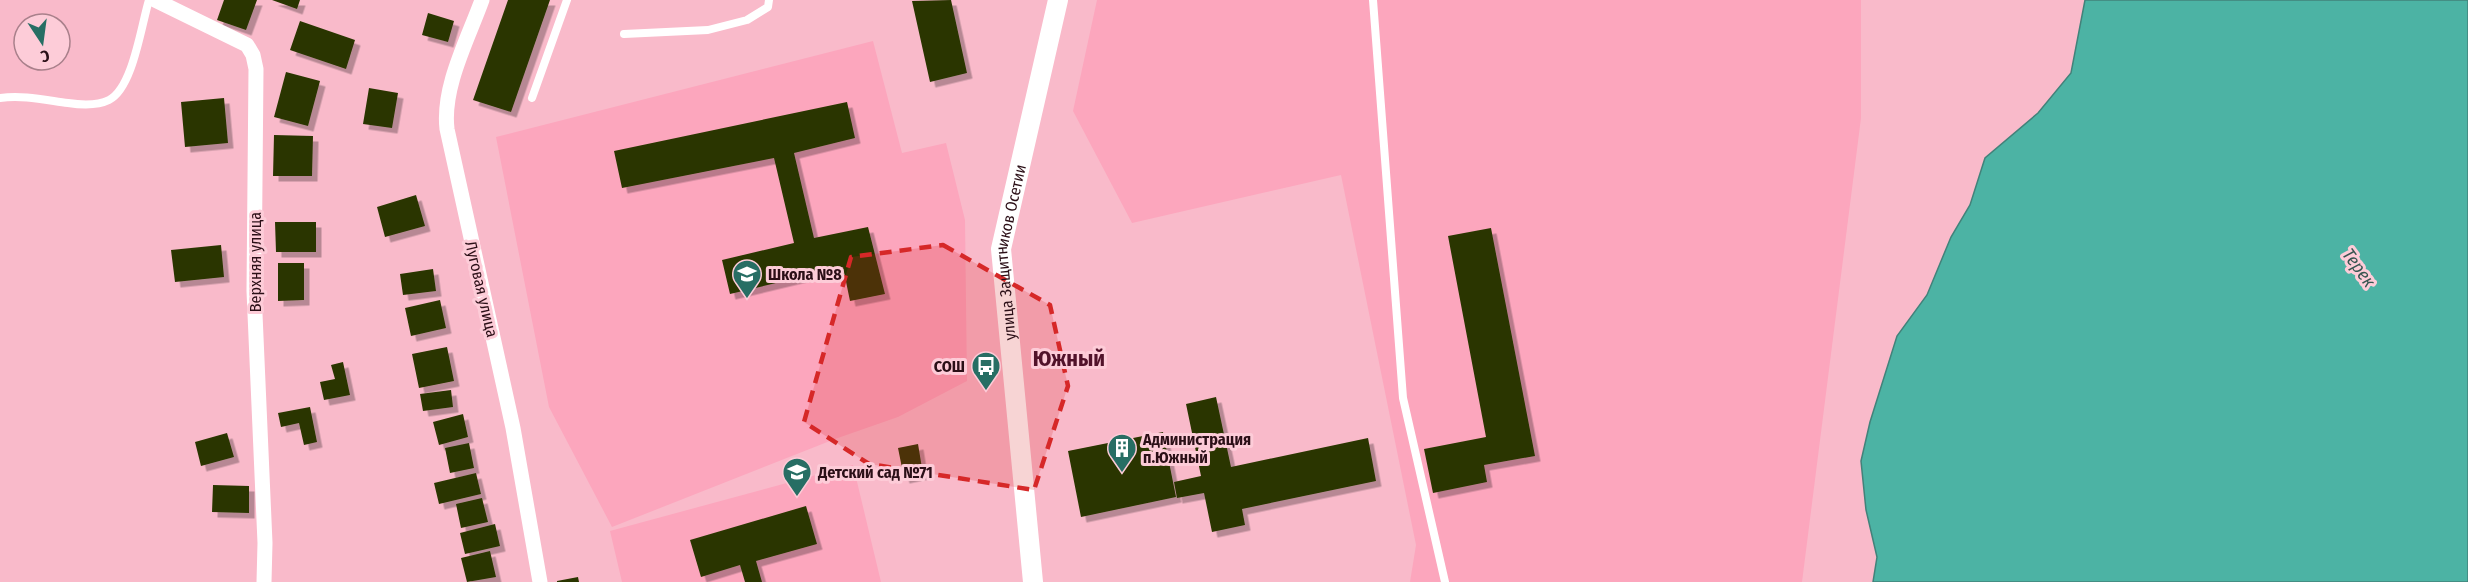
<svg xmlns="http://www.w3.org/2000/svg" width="2468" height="582" viewBox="0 0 2468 582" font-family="'Fira Sans Condensed',sans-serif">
	<defs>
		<filter id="shadow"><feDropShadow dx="5.5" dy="5.5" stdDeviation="0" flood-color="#0004"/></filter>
	</defs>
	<rect width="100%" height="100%" fill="#f9baca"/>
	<path fill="#fca6bd" d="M1097 0H1861V118L1802 582H1410L1416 545 1341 175 1132 223 1073 111Z
		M873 41 902 153 946 143 965 220 967 381 898 417 835 439 612 527 549 407 496 137Z
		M853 465 881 582H622L610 531Z"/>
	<path fill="#4cb3a4" stroke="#42827a" stroke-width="1.5" d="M2085 0H2468V582H1873L1877 557 1866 510 1861 461 1870 422 1897 336 1927 295 1951 237 1970 205 1985 158 2038 113 2071 73Z"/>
	<path fill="#2a3600" filter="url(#shadow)" d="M224 0H257L246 30 217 20Z
		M272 0H300L297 9Z
		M508 0H550L511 112 473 100Z
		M951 0 967 73 930 82 912 1Z
		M428 13 454 21 448 42 422 35Z
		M300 21 355 40 346 69 290 50Z
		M286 72 320 81 308 126 274 117Z
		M369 88 398 93 392 128 363 124Z
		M224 98 228 143 185 147 181 102Z
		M847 102 855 138 794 153 814 238 868 227 885 294 850 301 843 267 730 294 722 260 794 243 774 158 622 188 614 151Z
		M274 135 313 136 312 176H273Z
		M416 195 425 226 385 237 377 207Z
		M275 222H316V252H276Z
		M1491 228 1535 456 1484 465 1487 482 1433 493 1424 449 1486 437 1448 236Z
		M221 245 224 277 175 282 171 250Z
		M278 263H304V300L278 301Z
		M433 269 436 291 403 295 400 274Z
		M440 300 446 328 411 336 405 308Z
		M447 347 454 381 419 388 412 354Z
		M343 362 350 395 324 400 320 382 335 379 331 365Z
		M451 390 453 407 423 411 420 394Z
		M1216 397 1231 467 1368 438 1376 481 1242 509 1245 525 1212 532 1204 493 1177 498 1174 482 1201 476 1186 404Z
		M310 407 317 442 304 445 299 423 281 427 278 413Z
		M463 414 468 437 439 445 433 422Z
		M1163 432 1176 497 1081 517 1068 451Z
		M227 433 234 457 201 466 195 442Z
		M469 443 474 468 450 473 445 448Z
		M918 444 923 474 904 478 898 448Z
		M476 473 481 494 439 504 434 483Z
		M213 485 249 486V513L212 512Z
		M482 498 488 522 461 528 456 504Z
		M806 506 817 544 756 561 762 582H745L740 565 701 577 690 540Z
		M495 524 500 546 465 554 460 533Z
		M490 551 496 577 467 582 461 558Z
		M578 577 579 582H557V581Z"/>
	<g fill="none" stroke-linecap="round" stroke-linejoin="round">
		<path stroke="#fff" stroke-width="8" d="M1373 0 1403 398 1445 582
			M624 34 708 30 747 20 768 7 769 0
			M0 98C23 95 45 100 68 103 81 105 97 106 109 100 133 88 141 26 149 0
			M532 98 567 0"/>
		<path stroke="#fff" stroke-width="15" d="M155 0 247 45 253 55 256 69 254 291 265 543 264 582
			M482 0C468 39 442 87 447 129L513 428 540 582"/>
		<path stroke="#fff" stroke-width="20" id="s1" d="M1033 582 1001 249 1058 0"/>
	</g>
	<path fill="#d62828" fill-opacity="0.2" stroke="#d62828" stroke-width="4.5" stroke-dasharray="12 8" stroke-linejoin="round" d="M943 245 1050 305 1068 386 1034 490 869 464 804 422 851 257Z"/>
	<defs>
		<g id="school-pin" transform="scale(1.5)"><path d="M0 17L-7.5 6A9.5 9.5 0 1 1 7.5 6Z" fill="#276e64" stroke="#fdccd8"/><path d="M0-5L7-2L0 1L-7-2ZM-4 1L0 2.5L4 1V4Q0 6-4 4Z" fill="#fff"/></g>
		<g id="bus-pin" transform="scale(1.5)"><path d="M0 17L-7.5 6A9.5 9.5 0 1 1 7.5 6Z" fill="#276e64" stroke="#fdccd8"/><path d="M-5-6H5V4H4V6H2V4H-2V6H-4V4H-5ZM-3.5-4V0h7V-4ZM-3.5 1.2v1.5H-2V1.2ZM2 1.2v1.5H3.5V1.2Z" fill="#fff"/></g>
		<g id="building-pin" transform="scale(1.5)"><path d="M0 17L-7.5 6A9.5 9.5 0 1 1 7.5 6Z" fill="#276e64" stroke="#fdccd8"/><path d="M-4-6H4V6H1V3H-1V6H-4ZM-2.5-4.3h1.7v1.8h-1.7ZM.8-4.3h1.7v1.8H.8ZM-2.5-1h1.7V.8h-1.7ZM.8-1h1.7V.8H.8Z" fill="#fff"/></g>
	</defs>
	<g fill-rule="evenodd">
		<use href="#school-pin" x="747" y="274"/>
		<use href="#bus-pin" x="986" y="366"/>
		<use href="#building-pin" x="1122" y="448"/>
		<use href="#school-pin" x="797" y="472"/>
	</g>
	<g text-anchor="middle" stroke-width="6" stroke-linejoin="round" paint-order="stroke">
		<g font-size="16" fill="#2b0f17" stroke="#fdccd8">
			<text dy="6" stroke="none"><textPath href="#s1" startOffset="332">улица Защитников Осетии</textPath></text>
			<text transform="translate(255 262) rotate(-90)" y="6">Верхняя улица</text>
			<text transform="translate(482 289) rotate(77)" y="6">Луговая улица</text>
		</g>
		<g font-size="16" font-weight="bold" fill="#2b0f17" stroke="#fdccd8" text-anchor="start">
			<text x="768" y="280">Школа №8</text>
			<text x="965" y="372" text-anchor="end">СОШ</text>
			<text x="1143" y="445">Администрация<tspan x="1143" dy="18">п.Южный</tspan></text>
			<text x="818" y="478">Детский сад №71</text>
		</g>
		<g font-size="18" font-style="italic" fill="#365550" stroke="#fdccd8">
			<text transform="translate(2359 268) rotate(54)" y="6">Терек</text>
		</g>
		<g font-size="22" font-weight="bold" fill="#51122a" stroke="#fdccd8">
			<text x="1069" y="366">Южный</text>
		</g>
	</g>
	<g transform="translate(42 42) rotate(167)"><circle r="28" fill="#fdccd8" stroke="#a9808b" stroke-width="1.5"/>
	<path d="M0-4.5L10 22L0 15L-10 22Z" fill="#276e64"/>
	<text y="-9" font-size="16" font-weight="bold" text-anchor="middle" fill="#2b0f17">С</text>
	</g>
</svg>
